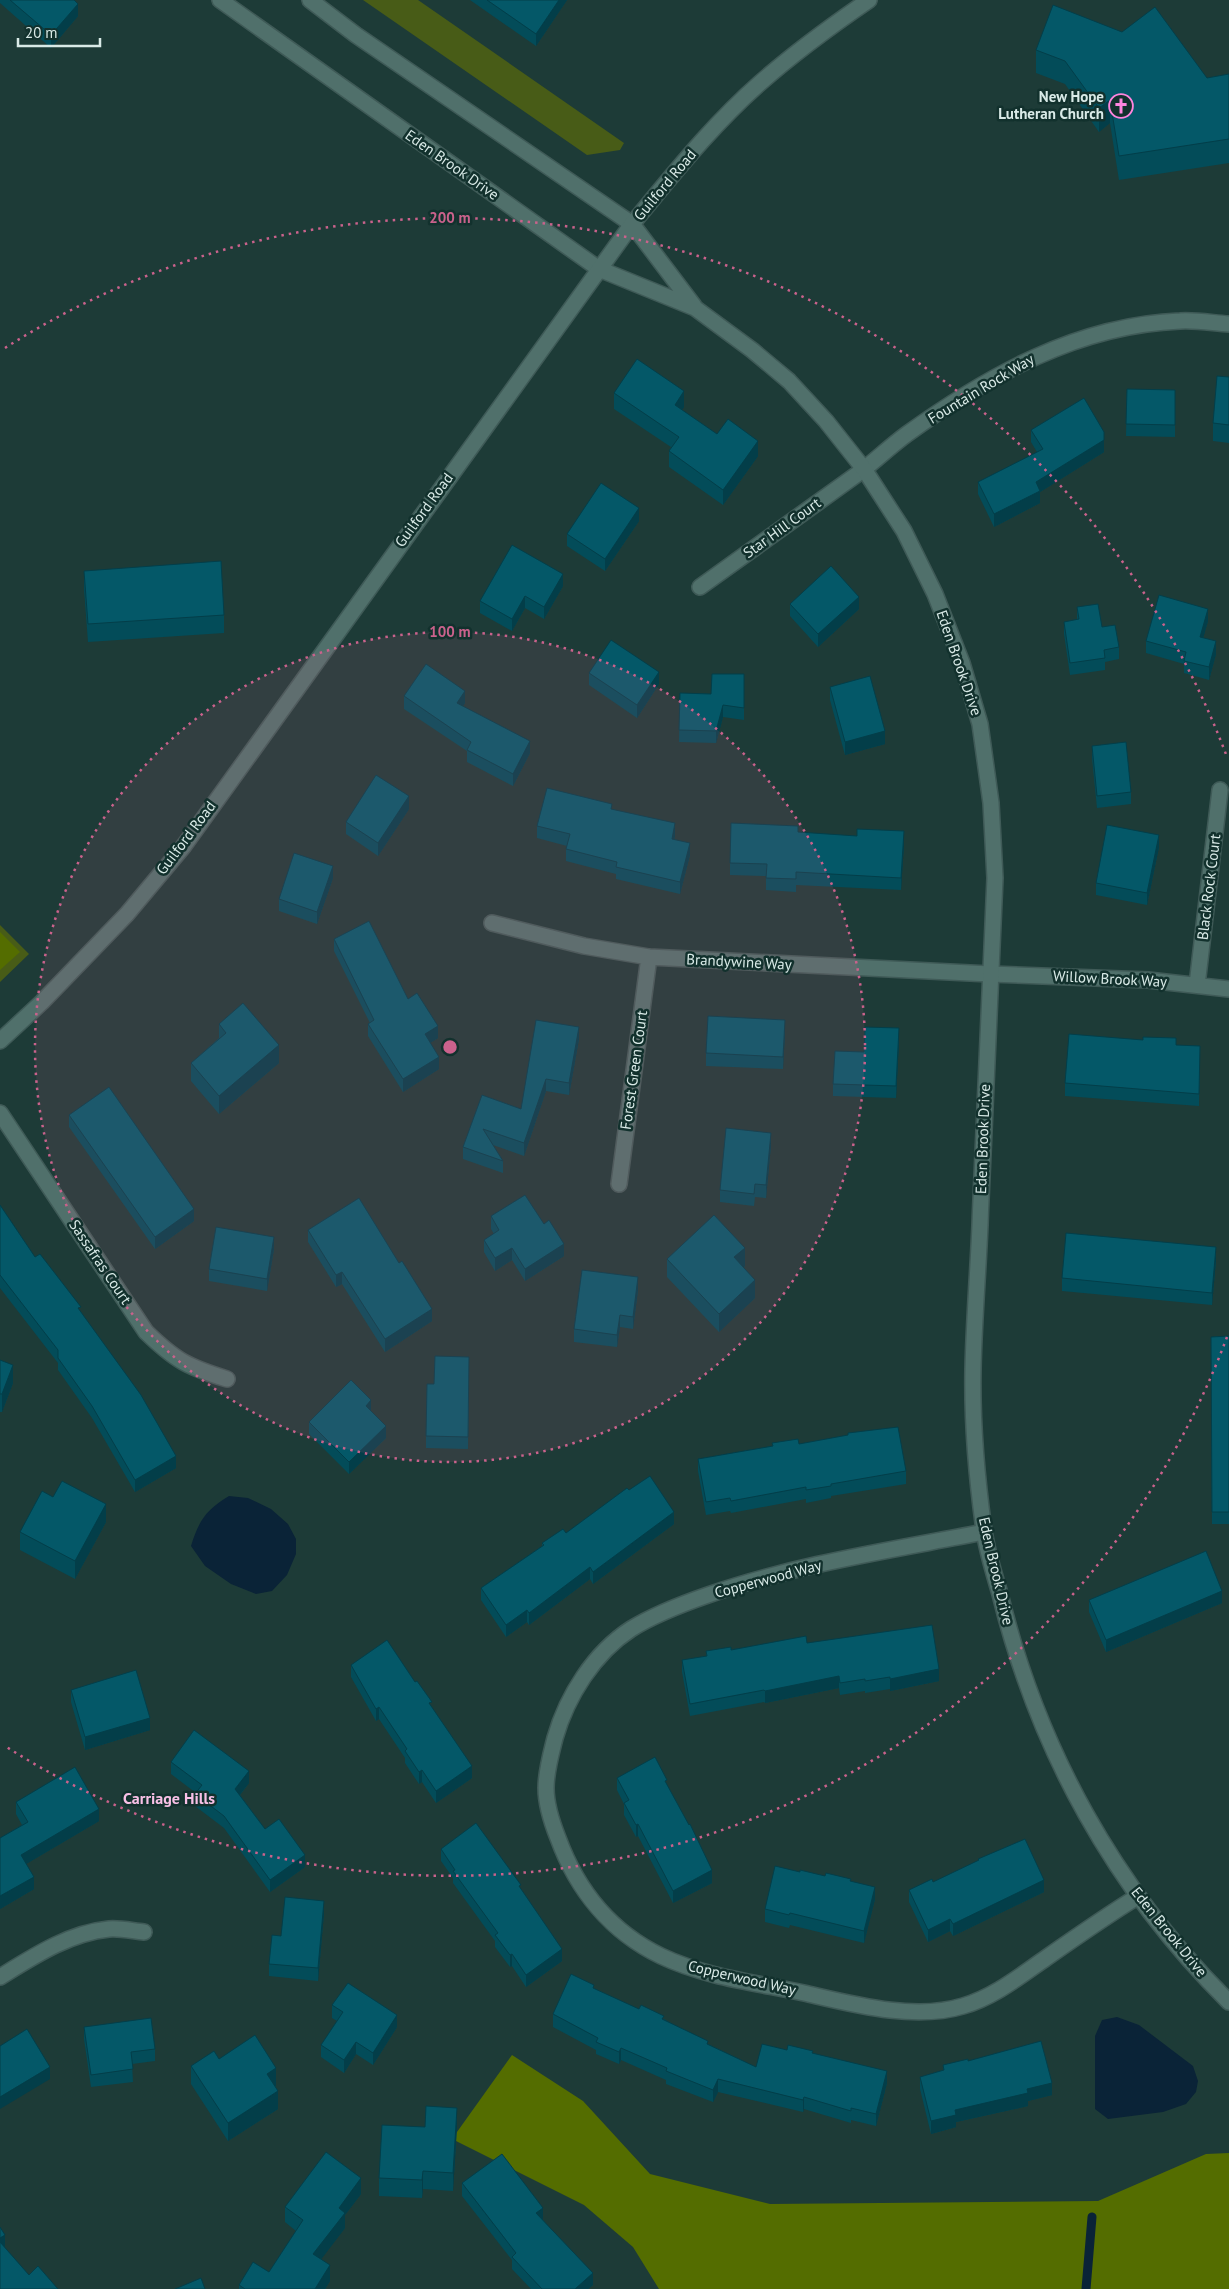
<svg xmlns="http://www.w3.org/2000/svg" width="1229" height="2289" viewBox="0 0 1229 2289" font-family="'PT Sans',sans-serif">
	<rect width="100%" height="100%" fill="#1d3b37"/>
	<path fill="#485c17" d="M363 0H418L624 143 620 150 587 155Z
		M0 925 29 954 0 982Z"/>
	<path fill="#546d00" d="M0 932 20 952 0 970Z
		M512 2055 583 2101 650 2174 770 2204 1098 2201 1206 2154 1229 2153V2289H659L633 2247 584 2205 452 2139Z"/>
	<path fill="#0a2337" d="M229 1496 248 1498 271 1509 288 1524 296 1539V1554L287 1575 272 1591 256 1594 231 1584 205 1566 191 1546C199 1520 206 1510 229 1496Z
		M1117 2017 1139 2025 1193 2066 1198 2081 1196 2092 1186 2104 1163 2112 1108 2119 1095 2109V2036L1102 2020Z"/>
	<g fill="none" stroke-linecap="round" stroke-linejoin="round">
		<path stroke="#0a2337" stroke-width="9" d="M1086 2289 1092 2217"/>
		<g stroke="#3f5a57" stroke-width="18">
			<path id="minor" d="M220 0 599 269
				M310 0 356 35 632 224
				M700 587C754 548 809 509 863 470 878 458 892 445 907 434 989 375 1078 325 1180 321 1196 320 1213 323 1229 324
				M492 923 584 946 649 957 990 974 1148 980 1229 989
				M1197 985 1220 790
				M0 1113 146 1332C176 1361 188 1367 227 1379
				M619 1184 649 957
				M984 1532C892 1550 797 1564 708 1595 682 1604 655 1614 631 1629 594 1653 567 1696 555 1738 551 1754 546 1771 546 1788 546 1805 552 1823 558 1838 577 1890 611 1932 661 1956 705 1977 757 1983 804 1993 852 2004 914 2021 963 2006 994 1997 1020 1976 1046 1958 1076 1937 1106 1916 1137 1897
				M0 1977C34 1956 69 1933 109 1929 120 1928 133 1931 144 1932"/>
		</g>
		<g stroke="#3f5a57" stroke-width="18">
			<path id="tertiary" d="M632 224 694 306
				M599 269 695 308 752 350 789 381 826 421 864 469 904 531 935 594 962 663 980 724 991 803 995 878C989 993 984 1109 980 1225 978 1273 974 1321 973 1369 972 1420 977 1480 984 1530 987 1552 994 1573 1000 1594 1038 1750 1115 1889 1229 2002
				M0 1041 42 1002 127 914 183 847 632 224C672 176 712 125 760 83 794 53 831 26 869 0"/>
		</g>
		<use href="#minor" stroke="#50706b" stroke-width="15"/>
		<use href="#tertiary" stroke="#50706b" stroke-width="15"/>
	</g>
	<path fill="#034c59" d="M0 0H74L78 16 51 48 0 3Z
		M470 0H567L536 46Z
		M1036 50 1207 78 1229 74V163L1119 180 1110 123 1099 132 1065 84 1036 73Z
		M1229 377V443L1213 441V423Z
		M1127 389 1175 390V437L1126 436Z
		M614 393 684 407 682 410 717 434 758 456 723 505 669 467V451L671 447 614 409Z
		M1031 430 1104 440V452L1040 492V503L994 527 978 494V482L1037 452 1031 442Z
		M639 521 605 571 567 546V534Z
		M84 571 224 615V633L88 642 84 589Z
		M563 586 544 619 525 608 512 631 480 613V601Z
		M790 604 859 609 818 647 790 616Z
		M1077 607 1102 627 1119 647V659L1105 662V670L1070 675 1064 634V622L1077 620Z
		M1208 621 1203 638 1216 654 1209 680 1184 673V664L1146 653V641Z
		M589 673 659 684 637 718 589 685Z
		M744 674V720L723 717 716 743 679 742 680 693 711 694Z
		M830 687 885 744 845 755 830 700Z
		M404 696 465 703 463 706 530 753 513 786 467 762V751L404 709Z
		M1092 746 1131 792V804L1097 808 1092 758Z
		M409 809 378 856 346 834V822Z
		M612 809 675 836 674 839 690 855 680 894 616 879V874L566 861V849L567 846 537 838V826Z
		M798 832 904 843 901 890 796 885V892L766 890V876L730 875V863Z
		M1159 847 1147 905 1096 895V883Z
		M333 878 317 924 279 911V899Z
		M334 939 408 999 438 1038 430 1043 439 1069 403 1092 368 1036V1024L370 1023 334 951Z
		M219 1024 279 1063 219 1114 191 1081V1063L219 1038Z
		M785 1032 783 1069 706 1066V1053Z
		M579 1039 569 1095 546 1091 524 1156 493 1145 503 1161V1173L463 1159V1147L482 1095 521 1109Z
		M899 1041 896 1098 833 1096V1084L864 1052Z
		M1176 1045 1200 1046 1199 1106 1065 1096V1083Z
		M69 1115 194 1221 155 1249 69 1127Z
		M771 1145 766 1198 755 1197 754 1206 720 1202V1190Z
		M0 1205 35 1257 81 1312 176 1468 135 1492 92 1418 58 1370V1363L0 1288Z
		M491 1216 544 1224 564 1256 525 1281 512 1260 495 1271 484 1252V1240L494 1234 491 1229Z
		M308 1230 399 1263 432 1321 385 1352 342 1284 336 1287 308 1242Z
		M274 1249 267 1291 209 1281V1269Z
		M667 1259 745 1266 744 1267 755 1298 719 1332 667 1277Z
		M1216 1260 1212 1305 1062 1291V1278Z
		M638 1290 633 1329 620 1327 617 1347 574 1342V1329Z
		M1229 1336V1524H1212L1211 1337Z
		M469 1357 468 1449 426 1448V1436L434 1384Z
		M0 1360 13 1383 2 1412H0Z
		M371 1411 386 1438 349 1474 309 1434V1422Z
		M848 1433 906 1471V1484L831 1496V1498L806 1503V1499L731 1513 730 1511 706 1515 698 1471V1459L772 1446V1443L799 1444 848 1435Z
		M629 1490 674 1524 593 1584 590 1579 529 1625 527 1622 506 1637 481 1600V1588L542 1546V1543L566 1533Z
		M53 1497 106 1522 75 1579 20 1550V1532Z
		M1089 1600 1222 1603 1106 1652 1089 1612Z
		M807 1643 939 1681 890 1691V1689L865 1693V1691L840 1695 839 1688 765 1703 764 1702 690 1716 682 1672V1660L706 1656V1651Z
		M351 1665 432 1707 472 1778 436 1803 422 1782 419 1784 405 1763V1758L379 1719 376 1721 351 1677Z
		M71 1690 150 1730 85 1750 71 1702Z
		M171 1762 249 1783 240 1795 265 1829 305 1867 270 1892 224 1828 195 1806V1794L196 1793 171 1774Z
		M617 1778 667 1785 712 1883 673 1903 638 1836 636 1837 624 1815V1804L617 1790Z
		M16 1802 99 1821 26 1864 34 1889 0 1909V1838L22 1825 16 1814Z
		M441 1849 521 1890 562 1961 526 1987 512 1966 510 1967 495 1947V1941L453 1883V1878L441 1861Z
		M978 1859 1044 1892 953 1936 950 1931 928 1942 909 1902V1890L933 1882 978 1861Z
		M800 1872 851 1881 875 1899 864 1943 790 1925 789 1928 765 1922V1909Z
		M324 1913 318 1981 269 1976V1964L281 1936Z
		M594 1989 639 2009 664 2019 708 2044 756 2067 787 2050 813 2053 887 2083 876 2126 851 2120V2123L804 2109 803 2112 718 2092 713 2102 666 2084V2080L621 2060 619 2064 596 2054V2050L553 2027V2014Z
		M332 2005 397 2027 373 2065 356 2054 344 2073 321 2057V2045L337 2021 332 2018Z
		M84 2027 155 2049V2061L132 2064 133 2082 91 2087 84 2039Z
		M219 2059 276 2086 275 2087 278 2109 228 2141 191 2084V2066Z
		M968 2061 1052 2095 1028 2101V2106L956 2122V2127L931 2134 920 2089V2077L943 2070V2065Z
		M457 2126 453 2191 423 2189 422 2198 379 2196V2178L425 2127Z
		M462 2183 543 2220 593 2285 588 2289H531L512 2269V2260L462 2196Z
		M361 2194 345 2215V2228L321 2259 330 2281 325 2289H239V2285L269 2272 296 2231 285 2222V2207Z"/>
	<path fill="#033e49" d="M559 0H567L536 46V34Z
		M78 4V16L51 48V35Z
		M1110 100V123L1099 132V108Z
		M684 391V407L675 420V405Z
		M1104 440V452L1040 492V503L994 527V514L1036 482Z
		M758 441V456L723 505V490Z
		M639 508V521L605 571V559Z
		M563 574V586L544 619V607Z
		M525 596V608L512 631V619Z
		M859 597V609L818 647V634Z
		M1208 609V621L1200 649V637Z
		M1216 641V654L1209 680V667Z
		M659 672V684L637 718V705Z
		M465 691V703L457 715V703Z
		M723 705V717L716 743V731Z
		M885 731V744L845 755V742Z
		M530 741V753L513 786V774Z
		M409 796V809L378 856V843Z
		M675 823V836L672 851V839Z
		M904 831V843L901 890V878Z
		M1159 835V847L1147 905V893Z
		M690 843V855L680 894V882Z
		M333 866V878L317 924V912Z
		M785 1020V1032L783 1069V1057Z
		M438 1026V1038L425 1046V1034Z
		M579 1027V1039L569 1095V1083Z
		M899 1028V1041L896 1098V1086Z
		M279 1045V1063L219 1114V1096Z
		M439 1057V1069L403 1092V1079Z
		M546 1079V1091L524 1156V1143Z
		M771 1133V1145L766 1198V1185Z
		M194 1209V1221L155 1249V1237Z
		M274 1237V1249L267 1291V1279Z
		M564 1244V1256L525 1281V1269Z
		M1216 1247V1260L1212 1305V1293Z
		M512 1248V1260L495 1271V1258Z
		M745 1248V1266L734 1275V1257Z
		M342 1272V1284L336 1287V1275Z
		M638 1277V1290L633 1329V1317Z
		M755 1280V1298L719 1332V1314Z
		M432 1309V1321L385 1352V1339Z
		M620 1315V1327L617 1347V1335Z
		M13 1365V1383L2 1412V1394Z
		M371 1400V1412L366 1406Z
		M386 1426V1438L349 1474V1462Z
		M176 1456V1468L135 1492V1480Z
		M106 1504V1522L75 1579V1561Z
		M674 1512V1524L593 1584V1572Z
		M590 1567V1579L529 1625V1613Z
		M1222 1591V1603L1106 1652V1640Z
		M527 1610V1622L506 1637V1625Z
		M939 1669V1681L890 1691V1679Z
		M839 1676V1688L765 1703V1691Z
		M379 1707V1719L376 1721V1709Z
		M150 1718V1730L85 1750V1737Z
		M472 1766V1778L436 1803V1791Z
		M422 1770V1782L419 1784V1772Z
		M249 1771V1783L235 1801V1789Z
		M99 1809V1821L21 1867V1855Z
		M638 1824V1836L636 1837V1825Z
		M305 1855V1867L270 1892V1880Z
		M712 1870V1883L673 1903V1891Z
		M34 1877V1889L0 1909V1896Z
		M1044 1880V1892L953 1936V1924Z
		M875 1887V1899L864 1943V1931Z
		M324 1901V1913L318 1981V1968Z
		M950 1919V1931L928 1942V1930Z
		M562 1949V1961L526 1987V1975Z
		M512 1954V1966L510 1967V1955Z
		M397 2015V2027L373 2065V2053Z
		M356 2042V2054L344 2073V2060Z
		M621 2048V2060L619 2064V2052Z
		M50 2067V2079L0 2109V2097Z
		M276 2068V2086L267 2092V2074Z
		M887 2071V2083L876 2126V2114Z
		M718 2079V2092L713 2102V2090Z
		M1052 2083V2095L1028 2101V2106L956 2122V2127L931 2134V2121L955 2110 1027 2089Z
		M278 2091V2109L228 2141V2123Z
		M804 2097V2109L803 2112V2100Z
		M457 2108V2126L453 2191V2173Z
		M423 2171V2189L422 2198V2180Z
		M361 2178V2194L345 2215V2228L313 2270V2254L339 2208Z
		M543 2208V2220L536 2213Z
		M5 2235V2251L0 2254V2238Z
		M330 2265V2281L325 2289H315Z
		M593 2273V2285L588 2289H575Z"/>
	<path fill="#045868" stroke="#033e49" d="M10 0H74L78 4 51 35Z
		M487 0H559L536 34Z
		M1053 5 1122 32 1155 7 1207 78 1229 74V139L1119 156 1110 100 1099 108 1065 61 1036 50Z
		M637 359 684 391 675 405 717 434 728 419 758 441 723 490 669 451 679 437 614 393Z
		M1217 376 1229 377V425L1213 423Z
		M1127 389 1175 390V425L1126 424Z
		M1084 398 1104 432V440L1036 482 1040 491 994 514 978 482 1043 449 1031 430Z
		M601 483 639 508 605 559 567 534Z
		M512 545 563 574 544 607 525 596 512 619 480 601Z
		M221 561 224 615 88 624 84 571Z
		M831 566 859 597 818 634 790 604Z
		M1159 595 1208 609 1200 637 1216 641 1209 667 1184 661 1186 652 1146 641Z
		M1098 604 1102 627 1115 625 1119 647 1104 650 1105 658 1070 663 1064 622 1079 619 1077 607Z
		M611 640 659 672 637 705 589 673Z
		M426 664 465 691 457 703 530 741 513 774 467 750 471 742 404 696Z
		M712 674H744V708L723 705 716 731 679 730 680 693 711 694Z
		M870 676 885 731 845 742 830 687Z
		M1126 742 1131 792 1097 796 1092 746Z
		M376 775 409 796 378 843 346 822Z
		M547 788 612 804 611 809 675 823 672 839 690 843 680 882 616 867 617 862 566 849 570 834 537 826Z
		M731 823 798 826V832L857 836V829L904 831 901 878 796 872V879L766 878 767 864 730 863Z
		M1107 825 1159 835 1147 893 1096 883Z
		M294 853 333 866 317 912 279 899Z
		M369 921 408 999 417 993 438 1026 425 1034 439 1057 403 1079 368 1024 374 1020 334 939Z
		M243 1003 279 1045 219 1096 191 1063 226 1033 219 1024Z
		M708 1016 785 1020 783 1057 706 1053Z
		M536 1020 579 1027 569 1083 546 1079 524 1143 483 1129 503 1161 463 1147 482 1095 521 1109Z
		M865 1027 899 1028 896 1086 833 1084 835 1051 864 1052Z
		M1069 1034 1143 1040V1037L1176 1038V1045L1200 1046 1199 1094 1065 1083Z
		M109 1087 194 1209 155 1237 69 1115Z
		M726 1128 771 1133 766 1185 755 1184 754 1194 720 1190Z
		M525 1195 544 1224 549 1220 564 1244 525 1269 512 1248 495 1258 484 1240 499 1230 491 1216Z
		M359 1198 399 1263 402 1261 432 1309 385 1339 342 1272 336 1275 308 1230Z
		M0 1205 35 1257 40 1254 81 1307 78 1308 141 1395 176 1456 135 1480 92 1406 58 1358V1350L0 1275Z
		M714 1215 745 1248 734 1257 755 1280 719 1314 667 1259Z
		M216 1227 274 1237 267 1279 209 1269Z
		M1066 1233 1216 1247 1212 1293 1062 1278Z
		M582 1270 638 1277 633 1317 620 1315 617 1335 574 1329Z
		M1229 1336V1512H1212L1211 1337Z
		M435 1356 469 1357 468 1437 426 1436 427 1384H434Z
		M0 1360 13 1365 2 1394H0Z
		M351 1380 371 1400 366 1406 386 1426 349 1462 309 1422Z
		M898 1427 906 1471 831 1484V1486L806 1490V1487L731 1501 730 1498 706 1502 698 1459 773 1446 772 1443 798 1439 799 1444 848 1435V1433Z
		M650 1476 674 1512 593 1572 590 1567 529 1613 527 1610 506 1625 481 1588 544 1545 542 1543 563 1529 566 1533 627 1488 629 1490Z
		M62 1481 106 1504 75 1561 20 1532 42 1491 53 1497Z
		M1206 1551 1222 1591 1106 1640 1089 1600Z
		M932 1625 939 1669 890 1679V1677L865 1681V1679L840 1683 839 1676 765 1691 764 1690 690 1704 682 1660 707 1656 706 1651 731 1647V1650L806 1636 807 1643Z
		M387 1640 415 1682 417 1681 432 1702 429 1703 472 1766 436 1791 422 1770 419 1772 405 1751 407 1749 379 1707 376 1709 351 1665Z
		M136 1670 150 1718 85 1737 71 1690Z
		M194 1730 249 1771 235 1789 265 1829 279 1819 305 1855 270 1880 224 1816 195 1794 202 1785 171 1762Z
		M655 1757 667 1780 665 1781 689 1825 690 1824 712 1870 673 1891 638 1824 636 1825 624 1803 629 1800 617 1778Z
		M75 1767 99 1809 21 1855 34 1877 0 1896V1838L28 1822 16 1802Z
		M476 1823 521 1885 519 1886 562 1949 526 1975 512 1954 510 1955 495 1935 498 1933 453 1871 455 1870 441 1849Z
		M1025 1839 1044 1880 953 1924 950 1919 928 1930 909 1890 932 1879 933 1882 979 1860 978 1859Z
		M775 1866 800 1872V1870L825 1876 826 1873 851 1879 850 1881 875 1887 864 1931 790 1913 789 1915 765 1909Z
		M285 1897 324 1901 318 1968 269 1964 272 1935 281 1936Z
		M571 1974 594 1985 593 1988 639 2009 641 2005 664 2016 662 2019 708 2041 707 2044 756 2067 762 2044 787 2050 788 2045 813 2051 812 2053 887 2071 876 2114 851 2108V2111L804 2097 803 2100 718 2079 713 2090 666 2071 667 2068 621 2048 619 2052 596 2042 598 2038 553 2014Z
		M348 1983 397 2015 373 2053 356 2042 344 2060 321 2045 343 2012 332 2005Z
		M151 2018 155 2049 131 2052 133 2069 91 2075 84 2027Z
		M27 2029 50 2067 0 2097V2046Z
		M255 2035 276 2068 267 2074 278 2091 228 2123 191 2066 214 2051 219 2059Z
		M1041 2041 1052 2083 1027 2089 1028 2093 955 2110 956 2115 931 2121 920 2077 944 2070 943 2065 968 2059V2061Z
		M426 2106 457 2108 453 2173 423 2171 422 2180 379 2178 382 2125 425 2127Z
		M326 2152 361 2178 339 2208 345 2213 313 2254 330 2265 315 2289H245L239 2285 253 2262 269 2272 303 2220 285 2207Z
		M502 2154 543 2208 536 2213 593 2273 575 2289H542L512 2257 516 2253 462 2183Z
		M0 2227 5 2235 0 2238Z
		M0 2242 29 2275 38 2266 58 2289H0Z
		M201 2278 205 2289H175Z"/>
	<circle cx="450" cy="1047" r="415" fill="#ca628c" fill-opacity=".12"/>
	<g fill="none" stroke="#ca628c" stroke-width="2.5" stroke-dasharray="2.5 5">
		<circle cx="450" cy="1047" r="415"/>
		<path d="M1227 1337A829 829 0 0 1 5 1746M5 348A829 829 0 0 1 1227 757"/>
	</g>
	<defs>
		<g id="church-ring" transform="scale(1.25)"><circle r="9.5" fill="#12312d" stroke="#ff85de" stroke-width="1.5"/><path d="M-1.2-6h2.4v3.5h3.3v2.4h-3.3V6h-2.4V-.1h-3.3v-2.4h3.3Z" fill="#ff85de"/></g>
	</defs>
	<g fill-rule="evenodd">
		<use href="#church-ring" x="1121" y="106"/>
	</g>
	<g text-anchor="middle" stroke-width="5" stroke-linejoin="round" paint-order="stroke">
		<g font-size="15" font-weight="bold" fill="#d9eae7" stroke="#12312d" text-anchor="end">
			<text x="1104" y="102">New Hope<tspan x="1104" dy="17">Lutheran Church</tspan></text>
		</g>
		<g font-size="15" fill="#d9eae7" stroke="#12312d">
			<text transform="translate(452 165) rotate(35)" y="5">Eden Brook Drive</text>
			<text transform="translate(665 185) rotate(-50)" y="5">Guilford Road</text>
			<text transform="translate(981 389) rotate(-31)" y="5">Fountain Rock Way</text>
			<text transform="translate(424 510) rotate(-54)" y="5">Guilford Road</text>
			<text transform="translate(782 528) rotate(-36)" y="5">Star Hill Court</text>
			<text transform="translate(959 663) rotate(71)" y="5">Eden Brook Drive</text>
			<text transform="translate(186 838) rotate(-53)" y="5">Guilford Road</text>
			<text transform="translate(1209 887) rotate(-83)" y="5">Black Rock Court</text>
			<text transform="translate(739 962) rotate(3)" y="5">Brandywine Way</text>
			<text transform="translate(1110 979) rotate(3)" y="5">Willow Brook Way</text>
			<text transform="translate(634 1070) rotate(-82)" y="5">Forest Green Court</text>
			<text transform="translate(983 1139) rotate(-88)" y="5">Eden Brook Drive</text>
			<text transform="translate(100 1262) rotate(56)" y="5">Sassafras Court</text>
			<text transform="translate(996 1571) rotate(77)" y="5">Eden Brook Drive</text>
			<text transform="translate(768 1579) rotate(-15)" y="5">Copperwood Way</text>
			<text transform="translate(1169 1932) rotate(51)" y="5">Eden Brook Drive</text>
			<text transform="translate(742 1978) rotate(13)" y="5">Copperwood Way</text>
		</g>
		<g font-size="16" font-weight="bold" fill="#f8c0e6" stroke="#12312d">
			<text x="169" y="1804">Carriage Hills</text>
		</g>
	</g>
	<circle cx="450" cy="1047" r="8" fill="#ca628c" stroke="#12312d" stroke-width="2.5"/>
	<g font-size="15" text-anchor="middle" font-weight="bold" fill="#ca628c" stroke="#12312d" stroke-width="5" stroke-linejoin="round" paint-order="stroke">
		<text x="450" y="223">200 m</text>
		<text x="450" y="637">100 m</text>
	</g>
	<path d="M18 38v8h82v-8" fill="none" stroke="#d9eae7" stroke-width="2.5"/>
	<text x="25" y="38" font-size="15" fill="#d9eae7" stroke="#12312d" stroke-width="4" paint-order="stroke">20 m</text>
</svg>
